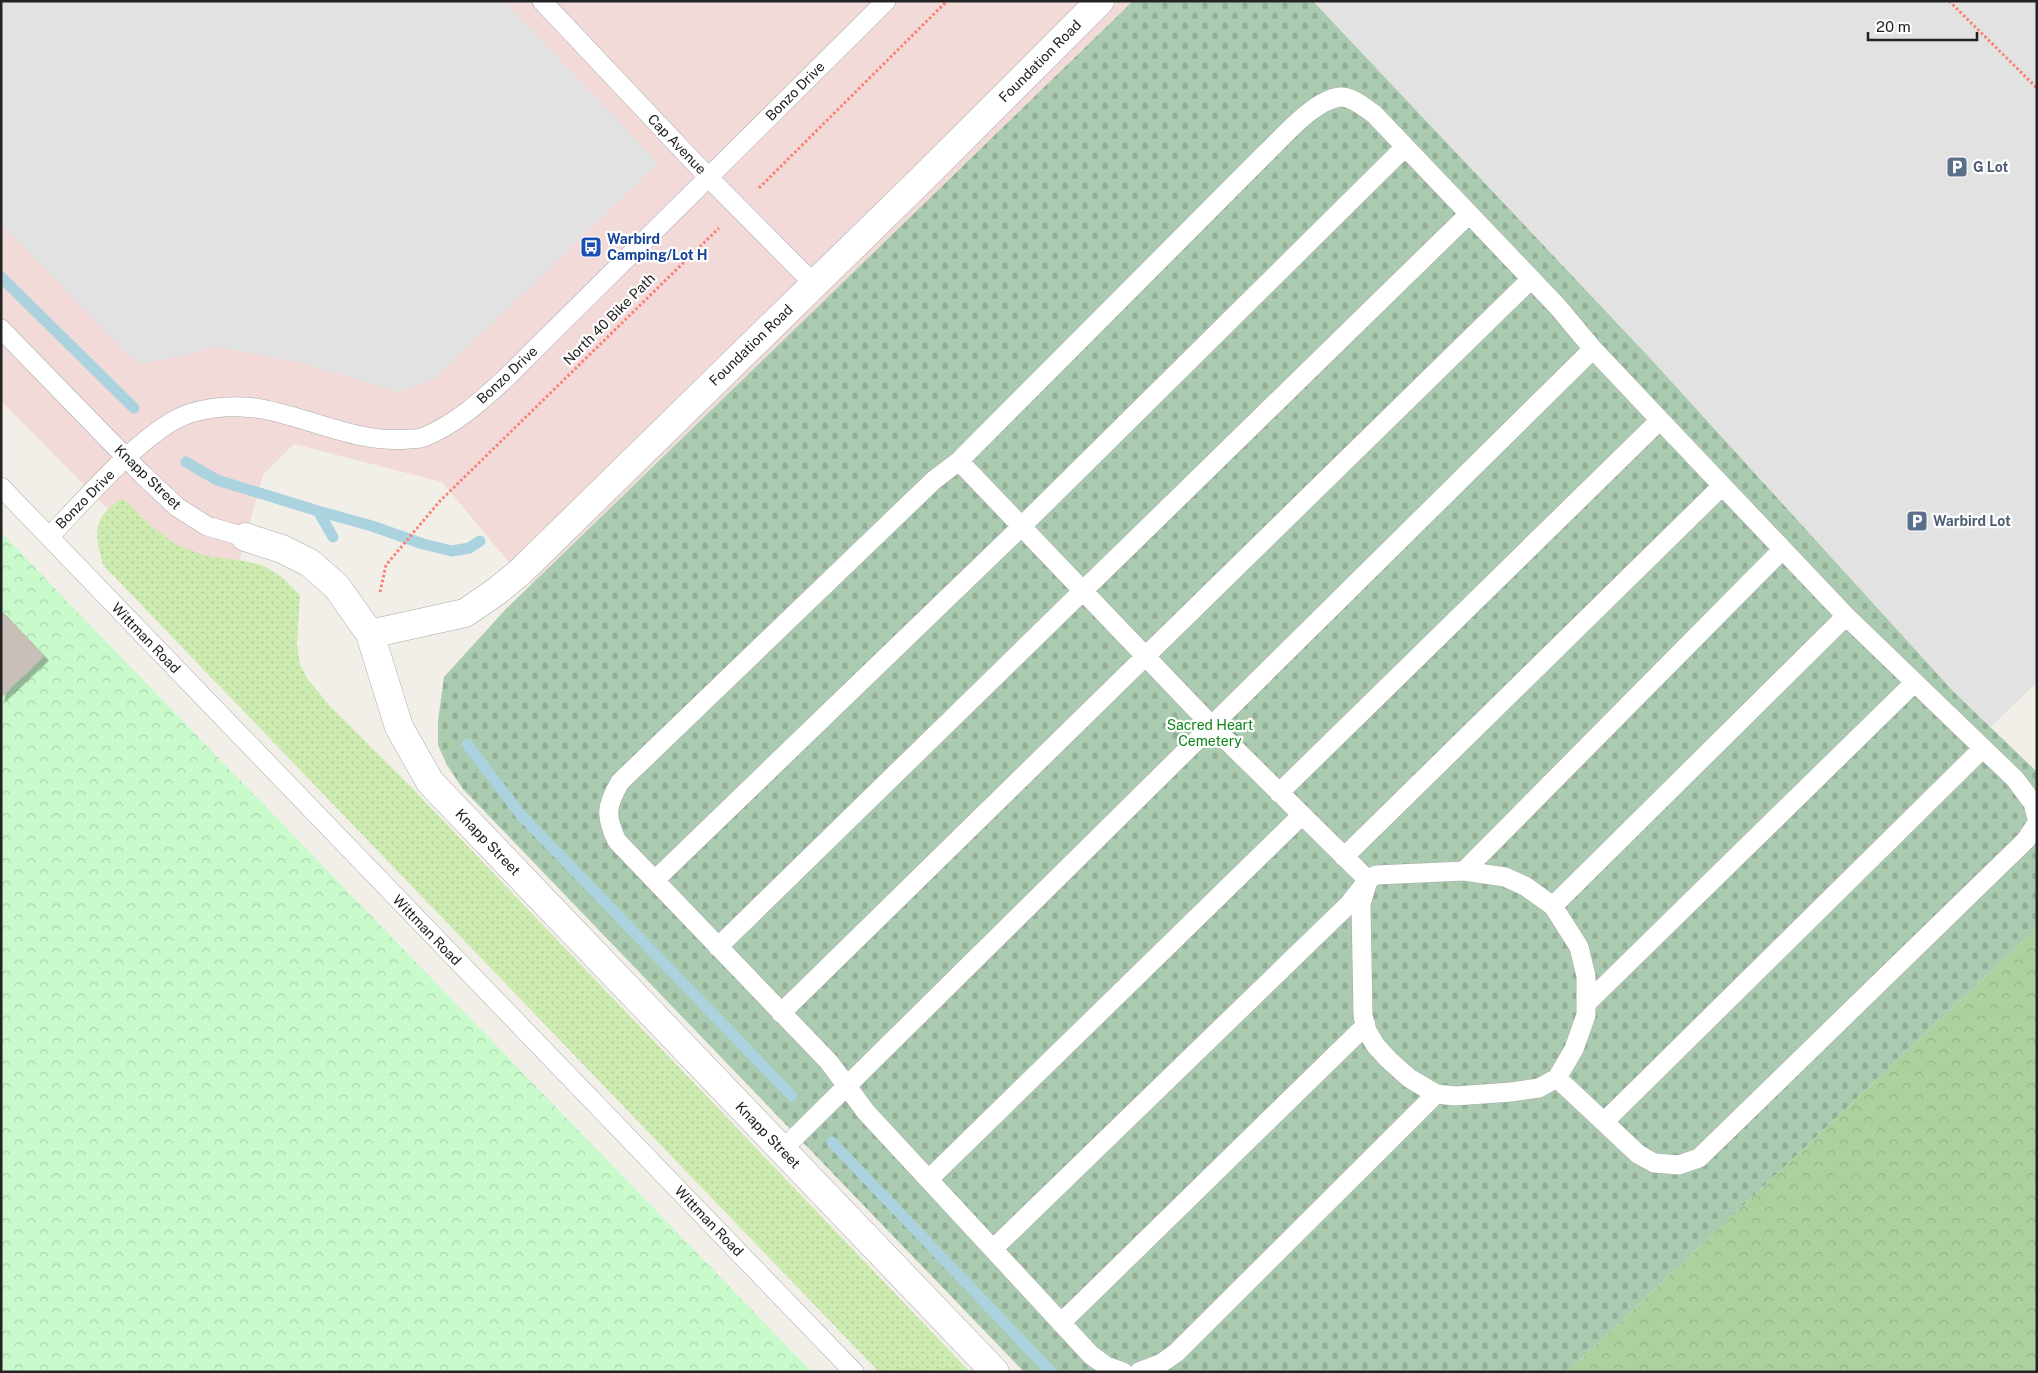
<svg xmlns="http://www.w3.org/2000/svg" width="2038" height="1373" viewBox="0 0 2038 1373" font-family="'Public Sans',sans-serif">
	<defs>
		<pattern id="grass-dots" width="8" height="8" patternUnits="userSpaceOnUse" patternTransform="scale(1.25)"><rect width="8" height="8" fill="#cdebb0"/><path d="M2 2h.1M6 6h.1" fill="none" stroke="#b0c997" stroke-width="1.8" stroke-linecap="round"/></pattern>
		<pattern id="forest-crowns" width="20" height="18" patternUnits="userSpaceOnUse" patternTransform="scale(1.25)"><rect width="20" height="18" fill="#add19e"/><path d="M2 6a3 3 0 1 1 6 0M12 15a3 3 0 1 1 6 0" fill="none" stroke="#95b388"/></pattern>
		<pattern id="cemetery-stones" width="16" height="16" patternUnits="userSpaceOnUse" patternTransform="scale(1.25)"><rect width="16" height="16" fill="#aacbaf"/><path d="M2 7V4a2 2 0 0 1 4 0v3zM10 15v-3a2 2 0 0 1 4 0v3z" fill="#92ae96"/></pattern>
		<pattern id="park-crowns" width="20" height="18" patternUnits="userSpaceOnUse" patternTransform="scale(1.25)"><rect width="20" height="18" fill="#c8facc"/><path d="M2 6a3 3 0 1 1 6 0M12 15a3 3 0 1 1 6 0" fill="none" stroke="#acd6af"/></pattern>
		<filter id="shadow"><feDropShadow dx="4.5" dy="4.5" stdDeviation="0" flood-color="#0004"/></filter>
	</defs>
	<rect width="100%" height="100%" fill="#f2efe9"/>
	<path fill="#f2dad9" d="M1 1H1133L531 584 506 559 442 482 294 444 263 475 222 622 195 597 1 401Z"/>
	<path fill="url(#grass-dots)" d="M121 499 128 503 149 524 177 545 210 557 239 560 262 565 282 577 300 595 297 644 300 664 307 678 329 705 414 790 970 1372H879L103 565C95 535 91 518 121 499Z"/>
	<path fill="url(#forest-crowns)" d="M2037 928V1372H1567Z"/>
	<path fill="url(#cemetery-stones)" d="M1133 1H1313L1651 359 1954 692 2037 772V928L1567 1372H1024L463 789 447 765 438 745V721L444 677 505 610Z"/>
	<path fill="url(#park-crowns)" d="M1 532 64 598 812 1372H1Z"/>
	<path fill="#e2e2e2" d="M1 1H504L658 163 436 378 400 392 306 364 218 347 139 365 1 224Z
		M1313 1H2037V682L1991 727 1954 692 1651 359Z"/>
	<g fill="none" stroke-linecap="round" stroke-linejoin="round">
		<path stroke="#aad3df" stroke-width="11" d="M1 277 134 408
			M186 462 217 480 318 511 333 537
			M318 511 372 526 423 544 452 551 469 548 480 541
			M467 744 521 815 792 1096
			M832 1142 1051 1372"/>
	</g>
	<path fill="#c7bfb8" stroke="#c4b6ab" filter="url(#shadow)" d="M1 611 44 656 1 697Z"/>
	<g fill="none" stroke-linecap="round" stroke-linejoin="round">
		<g stroke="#a9a9a9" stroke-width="20">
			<path id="service" d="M542 1 708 177 814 284
				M1 329 142 474 177 507 207 526 245 537
				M959 461 1212 726 1368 880 1349 904 993 1249
				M1 487 854 1372
				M49 537C82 503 147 426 191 413 214 406 238 405 262 409 311 418 358 444 409 439 414 439 419 439 424 437 456 424 481 401 506 378L886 1
				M1279 793 1660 420
				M1344 857 1722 486
				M1464 871 1505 877 1525 886 1553 906 1579 947 1586 976V1015L1574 1049 1557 1078 1539 1088 1511 1092 1455 1096 1436 1094 1409 1078 1389 1060 1376 1046 1367 1031 1363 1016 1361 904 1368 880 1376 875Z
				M1464 871 1782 550
				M655 880 1022 526 1405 147
				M1553 906 1846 616
				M718 947 1469 214
				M1586 1004 1914 683
				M781 1013 1531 279
				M1557 1078 1638 1154 1654 1163 1679 1165 1699 1158 2026 840 2037 823
				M1604 1122 1983 748
				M782 1150 1593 349
				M929 1179 1302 815
				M1061 1323 1366 1025
				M1123 1372 1106 1366 1091 1355 866 1112 829 1062 617 841C605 816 606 806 620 782L934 480 959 461 1266 153C1284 136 1314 100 1340 97 1352 96 1365 108 1374 114L1558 307 1593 349 1660 420 1846 616 2015 779 2033 803 2037 819
				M1139 1372 1160 1364 1176 1353 1436 1094"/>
		</g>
		<g stroke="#a9a9a9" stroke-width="29">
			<path id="minor" d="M245 537 282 549 310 563 337 587 370 634 399 727 430 782 995 1372
				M370 634 465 613 497 591 519 573 925 176 1100 1"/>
		</g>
		<path stroke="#fa8072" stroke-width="3" stroke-dasharray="2.5 2.5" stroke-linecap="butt" d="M1949 1 2037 88
			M759 188 947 1
			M380 592 386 565 440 501 719 228"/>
		<use href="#service" stroke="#fff" stroke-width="19"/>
		<use href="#minor" stroke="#fff" stroke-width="28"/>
	</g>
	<defs>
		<g id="parking-square" transform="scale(1.125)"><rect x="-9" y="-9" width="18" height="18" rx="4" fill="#5c6f8a" stroke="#fff"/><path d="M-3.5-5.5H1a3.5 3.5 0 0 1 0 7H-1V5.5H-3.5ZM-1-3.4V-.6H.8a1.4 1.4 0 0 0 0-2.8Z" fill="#fff"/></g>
		<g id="bus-square" transform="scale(1.125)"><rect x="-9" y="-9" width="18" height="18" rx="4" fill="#1a4fb4" stroke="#fff"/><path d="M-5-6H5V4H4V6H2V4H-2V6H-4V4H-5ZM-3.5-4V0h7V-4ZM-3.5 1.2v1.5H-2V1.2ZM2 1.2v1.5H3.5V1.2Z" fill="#fff"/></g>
	</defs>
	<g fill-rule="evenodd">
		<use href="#parking-square" x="1957" y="167"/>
		<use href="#bus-square" x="591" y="247"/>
		<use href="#parking-square" x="1917" y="521"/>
	</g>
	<g text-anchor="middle" stroke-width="4.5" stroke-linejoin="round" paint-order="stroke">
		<g font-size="14" fill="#222" stroke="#fff">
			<text transform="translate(1040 61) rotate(-45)" y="5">Foundation Road</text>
			<text transform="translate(795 91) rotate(-45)" y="5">Bonzo Drive</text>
			<text transform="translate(677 144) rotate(46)" y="5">Cap Avenue</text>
			<text transform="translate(609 319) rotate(-45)" y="5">North 40 Bike Path</text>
			<text transform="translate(751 345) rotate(-44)" y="5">Foundation Road</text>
			<text transform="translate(507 375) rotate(-43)" y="5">Bonzo Drive</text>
			<text transform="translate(148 477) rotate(44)" y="5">Knapp Street</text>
			<text transform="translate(85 499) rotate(-45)" y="5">Bonzo Drive</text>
			<text transform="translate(146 638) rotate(46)" y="5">Wittman Road</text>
			<text transform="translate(488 842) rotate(46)" y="5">Knapp Street</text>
			<text transform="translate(427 930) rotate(46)" y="5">Wittman Road</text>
			<text transform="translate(768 1135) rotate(46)" y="5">Knapp Street</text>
			<text transform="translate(709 1221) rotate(46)" y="5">Wittman Road</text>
		</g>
		<g font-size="14" font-weight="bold" fill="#4e5e75" stroke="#fff" text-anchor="start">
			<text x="1973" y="172">G Lot</text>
			<text x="1933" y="526">Warbird Lot</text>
		</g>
		<g font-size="14" font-weight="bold" fill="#164399" stroke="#fff" text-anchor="start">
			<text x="607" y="244">Warbird<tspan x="607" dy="16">Camping/Lot H</tspan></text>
		</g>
		<g font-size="14" fill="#0c8416" stroke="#fff">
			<text x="1210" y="730">Sacred Heart<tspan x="1210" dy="16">Cemetery</tspan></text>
		</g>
	</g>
	<rect width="2038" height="1373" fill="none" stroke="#222222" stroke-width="5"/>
	<path d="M1868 32v8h109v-8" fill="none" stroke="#222222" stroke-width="2.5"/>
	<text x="1876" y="32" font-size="15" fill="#222222" stroke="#ffffff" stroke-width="4" paint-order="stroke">20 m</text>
</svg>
